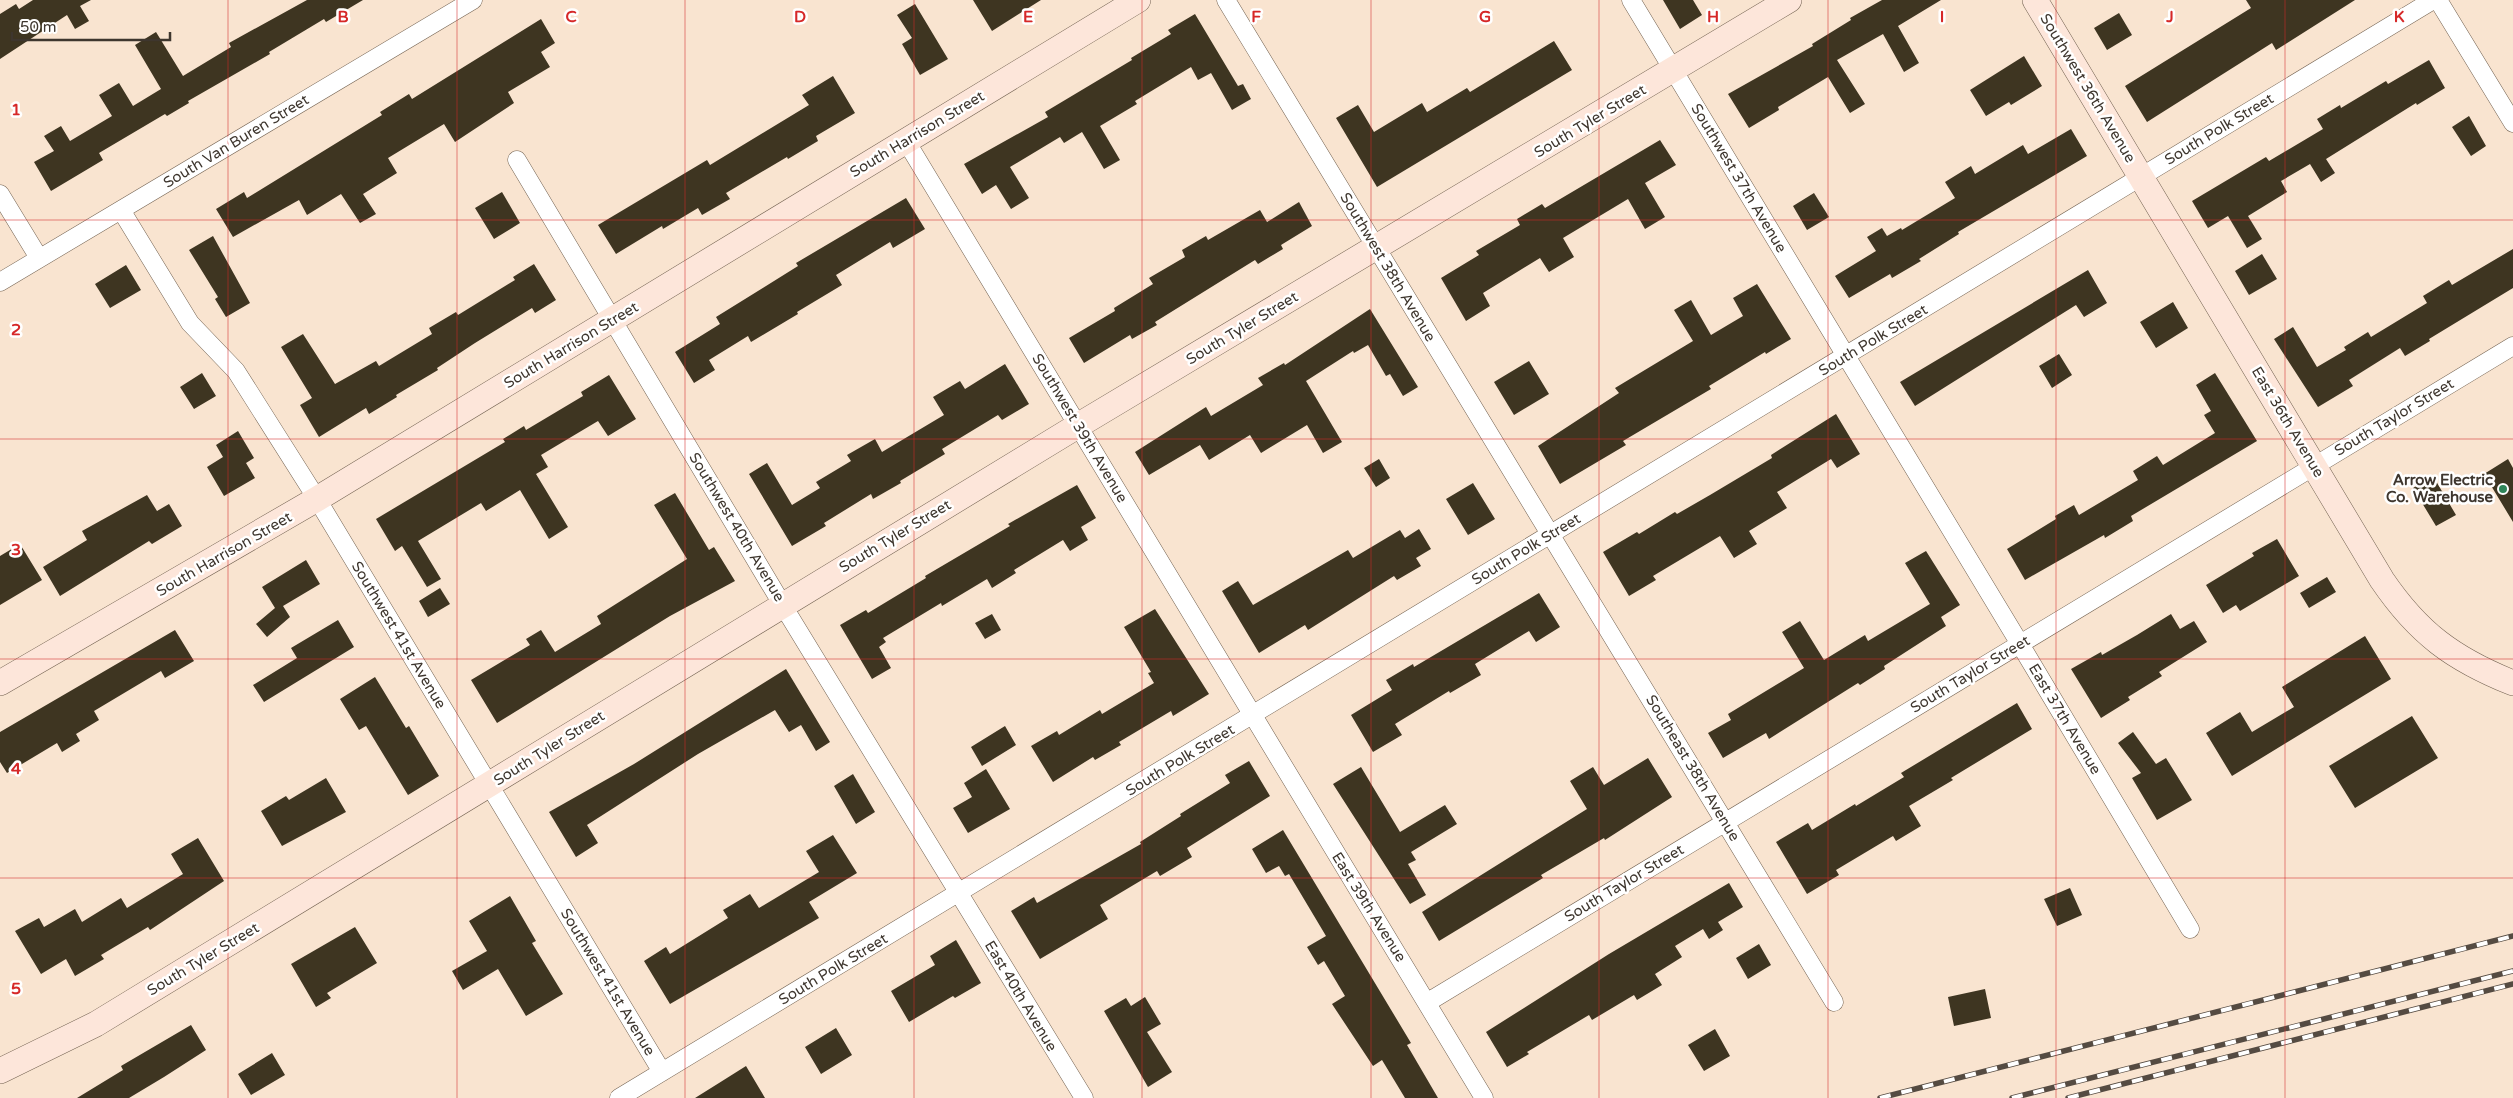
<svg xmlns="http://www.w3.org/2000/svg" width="2513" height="1098" viewBox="0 0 2513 1098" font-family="'Varela Round',sans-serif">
	<rect width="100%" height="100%" fill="#f9e4d0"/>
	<path fill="#3e3521" d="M33 0H91L80 6 89 21 75 29 67 15 0 59V14L16 4 19 9Z
		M307 0H363L326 22 324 19 269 52 270 54 188 101 189 103 167 116 165 114 99 153 103 160 51 191 34 162 54 151 44 136 61 126 70 141 112 116 99 95 119 83 133 106 161 89 135 45 156 32 183 76 231 47 229 43Z
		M973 0H1041L992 31Z
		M1663 0H1693L1702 15 1680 29Z
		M1882 0H1941L1898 26 1919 63 1904 72 1883 34 1837 60 1865 104 1850 113 1828 77 1778 107 1779 110 1749 128 1728 94 1813 46 1812 44 1851 20 1850 18Z
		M2246 0H2355L2276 50 2272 43 2147 122 2125 86 2251 8Z
		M915 4 948 59 920 75 902 44 912 38 897 15Z
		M2119 13 2132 35 2107 50 2094 28Z
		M1195 14 1238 86 1243 84 1251 99 1232 110 1211 73 1198 80 1191 67 1135 101 1137 104 1100 126 1120 160 1104 169 1082 132 1064 143 1060 137 1010 167 1029 198 1011 209 996 185 982 194 964 164 1048 117 1045 112 1132 60 1131 58 1171 34 1168 30Z
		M541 19 555 43 541 52 550 67 508 92 514 103 455 142 444 124 388 158 397 173 363 194 376 214 360 223 341 194 307 215 299 200 233 237 216 209 244 192 247 198 382 115 380 112 409 94 412 99Z
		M1554 41 1572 70 1377 187 1336 118 1358 105 1374 132 1422 103 1427 112 1467 88 1470 92Z
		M2024 56 2042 86 2011 105 2009 102 1986 116 1970 90Z
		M2429 60 2445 88 2417 105 2416 103 2326 159 2335 173 2321 182 2310 164 2281 181 2287 192 2248 216 2262 239 2247 248 2228 216 2208 228 2192 201 2266 157 2269 161 2323 129 2317 119 2340 105 2341 108 2386 81 2388 84Z
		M833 76 855 113 816 136 818 141 788 159 787 157 726 193 730 199 702 215 698 208 663 229 662 226 616 254 598 225 707 160 710 165 809 105 802 95Z
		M2469 116 2486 146 2471 156 2452 127Z
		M2071 129 2087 156 1958 232 1959 234 1919 259 1921 261 1892 278 1890 274 1849 298 1835 276 1876 251 1867 237 1882 228 1887 236 1901 228 1902 230 1955 198 1945 182 1971 166 1975 174 2023 145 2028 154Z
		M1660 140 1676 165 1645 183 1665 217 1645 229 1628 199 1563 238 1574 257 1549 272 1540 258 1483 293 1490 306 1466 321 1441 278 1479 255 1476 251 1520 225 1517 219 1542 204 1545 208Z
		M502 192 520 223 494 239 475 208Z
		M1814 193 1829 217 1807 230 1793 206Z
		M906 198 925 229 893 248 890 242 836 275 842 285 797 312 798 314 751 342 748 336 709 360 715 370 694 383 675 352 720 324 716 317 798 266 796 263Z
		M1299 202 1312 226 1281 245 1283 249 1258 264 1255 260 1155 322 1157 325 1132 339 1130 335 1084 363 1069 338 1115 311 1114 308 1153 284 1149 278 1185 257 1182 250 1206 236 1208 240 1260 210 1267 222Z
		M213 236 250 303 226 317 215 299 218 297 189 250Z
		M2513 249V288L2429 339 2430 341 2405 356 2400 348 2349 380 2353 386 2318 407 2274 339 2293 327 2317 367 2346 350 2344 347 2368 332 2371 337 2427 303 2423 296 2449 280 2452 285Z
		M2262 254 2277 279 2249 295 2235 271Z
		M534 264 556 300 535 313 532 308 475 343 437 368 438 370 396 395 397 397 369 414 366 408 319 437 300 405 312 398 281 347 303 334 335 384 376 361 379 366 432 334 429 328 456 312 458 315 515 280 513 277Z
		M126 265 141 290 110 308 95 284Z
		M2088 270 2107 303 2084 317 2076 305 1915 406 1900 382Z
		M1757 284 1791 339 1766 354 1765 352 1709 386 1711 389 1623 441 1626 445 1560 484 1538 446 1619 393 1615 388 1693 341 1674 310 1691 300 1711 335 1743 316 1733 298Z
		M2173 302 2188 328 2156 348 2140 322Z
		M1370 309 1418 387 1403 396 1390 374 1386 376 1368 345 1354 353 1353 351 1306 381 1342 442 1323 453 1307 425 1261 453 1250 435 1209 460 1200 445 1149 475 1135 452 1206 407 1211 416 1263 385 1258 378 1284 363 1285 365Z
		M2059 354 2072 375 2052 388 2039 366Z
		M1529 361 1549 394 1514 415 1494 382Z
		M1005 364 1029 404 1002 420 998 415 942 449 945 454 900 481 901 483 873 499 871 494 824 523 826 526 792 546 749 474 767 463 792 505 820 488 816 482 851 461 847 455 875 439 882 452 944 415 933 397 960 381 965 389Z
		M202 373 216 396 194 409 180 387Z
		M2215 373 2257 441 2131 516 2133 521 2105 538 2104 535 2025 580 2007 549 2056 519 2055 516 2074 505 2079 515 2138 480 2133 471 2157 456 2163 465 2215 433 2204 415 2211 411 2196 385Z
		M609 375 636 419 608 436 598 421 541 455 548 467 536 474 568 527 549 539 520 490 486 511 481 503 418 541 441 579 427 587 402 546 395 551 376 519 505 442 503 439 524 426 526 430 583 396 581 392Z
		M1836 414 1860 454 1837 468 1831 459 1777 492 1787 508 1749 531 1757 544 1734 558 1720 536 1653 576 1656 580 1629 596 1603 552 1637 532 1639 534 1675 512 1677 514 1710 495 1772 458 1771 455Z
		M238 431 254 458 246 463 255 478 224 496 207 467 223 457 216 445Z
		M1379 459 1390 478 1376 487 1364 468Z
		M2508 459 2513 468V522L2484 474Z
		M2433 476 2456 515 2436 526 2413 488Z
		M1473 483 1495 519 1468 535 1446 499Z
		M1077 485 1096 518 1081 527 1088 540 1070 551 1063 540 1014 570 1016 573 992 588 987 579 942 606 941 603 883 638 886 642 879 647 891 668 872 679 840 625 866 610 868 613 926 578 925 576 1010 526 1008 524Z
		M675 493 709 550 714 547 735 581 670 616 497 723 471 680 530 645 526 639 541 630 555 652 601 624 597 616 687 559 654 505Z
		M147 495 157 511 169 504 182 526 152 544 149 541 60 596 43 567 87 540 82 531Z
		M1419 529 1431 549 1416 558 1421 566 1397 580 1394 576 1308 630 1305 625 1259 653 1222 591 1238 581 1253 605 1348 550 1353 558 1400 530 1405 538Z
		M2277 539 2299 576 2240 611 2236 605 2223 613 2206 585 2254 556 2252 553Z
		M20 544 42 580 0 605V556Z
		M1926 551 1960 605 1941 617 1946 626 1884 666 1885 669 1860 685 1858 683 1769 739 1766 733 1723 758 1708 733 1731 720 1728 714 1804 668 1782 632 1800 621 1824 660 1865 635 1868 641 1930 604 1905 563Z
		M306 560 320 584 283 606 290 617 267 637 256 624 275 608 262 587Z
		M2327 577 2336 592 2309 608 2300 593Z
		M440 588 450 604 428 617 419 601Z
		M1539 593 1560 627 1536 642 1529 631 1475 664 1481 675 1450 693 1449 691 1395 724 1402 735 1373 752 1351 715 1392 690 1386 680 1413 664 1414 667Z
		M1155 609 1209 694 1173 716 1171 711 1119 742 1121 745 1095 760 1093 757 1053 782 1031 746 1057 731 1059 735 1100 710 1102 714 1154 683 1148 673 1151 672 1124 627Z
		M992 614 1001 630 985 639 975 623Z
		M2171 614 2180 629 2194 621 2207 642 2159 672 2162 676 2128 697 2130 700 2101 718 2071 669 2101 652 2102 655 2137 635Z
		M338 620 354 647 264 702 253 685 297 658 291 648Z
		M175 630 194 661 165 678 161 671 94 711 99 720 76 734 80 741 62 752 57 743 7 773 0 762V732Z
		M2365 636 2391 679 2232 776 2206 733 2240 712 2252 732 2294 707 2282 687Z
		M786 669 830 742 816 751 801 725 789 732 775 710 698 754 587 825 598 843 576 857 549 812 634 764Z
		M375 677 406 728 409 726 439 776 408 795 366 726 359 730 340 699Z
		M2017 703 2032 729 1951 778 1953 780 1909 806 1921 826 1896 841 1893 836 1836 870 1839 875 1807 894 1776 842 1808 823 1812 830 1855 804 1856 806 1904 777 1901 773Z
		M2412 716 2438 758 2355 808 2329 766Z
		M1005 726 1016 745 982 766 971 747Z
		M2133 732 2156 764 2166 758 2192 800 2157 820 2132 778 2141 773 2118 743Z
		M1648 758 1672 797 1605 840 1604 838 1541 875 1543 878 1439 941 1422 912 1587 809 1570 781 1593 767 1604 785Z
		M1249 761 1270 796 1187 848 1192 857 1160 876 1157 871 1100 905 1108 919 1040 959 1011 911 1034 897 1037 903 1141 844 1140 842 1181 816 1180 814 1230 783 1225 775Z
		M1361 767 1400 832 1445 805 1457 824 1411 852 1416 860 1408 864 1426 895 1410 904 1333 784Z
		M986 769 1010 809 968 833 953 808 972 797 964 783Z
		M853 774 875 812 856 824 834 786Z
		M326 778 346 812 282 846 261 811 286 796 289 800Z
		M1283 830 1411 1043 1407 1045 1438 1098H1405L1382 1060 1373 1066 1332 1004 1345 996 1324 961 1318 965 1307 947 1326 936 1289 874 1285 876 1279 866 1266 873 1252 849Z
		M833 835 857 873 809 902 819 918 670 1004 644 961 666 947 670 954 728 918 723 910 750 894 759 908 819 872 806 851Z
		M198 838 224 881 150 930 148 927 101 955 104 959 75 976 66 959 41 974 15 931 39 918 44 927 75 909 82 922 121 898 127 908 183 874 171 854Z
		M1729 883 1743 907 1718 922 1723 930 1709 939 1703 929 1675 946 1682 957 1655 974 1662 985 1637 1000 1634 995 1592 1020 1589 1015 1527 1052 1529 1054 1507 1067 1486 1032 1609 954Z
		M2070 888 2082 915 2057 926 2044 899Z
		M510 896 536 941 532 943 563 994 526 1016 498 969 463 990 452 971 487 951 469 921Z
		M355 927 377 963 327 993 331 998 316 1007 291 964Z
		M956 940 981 983 955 998 953 996 909 1022 891 991 935 965 930 956Z
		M1759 944 1771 965 1748 979 1736 958Z
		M1985 989 1991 1018 1954 1026 1948 997Z
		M1145 997 1161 1024 1147 1032 1172 1072 1148 1087 1104 1011 1126 998 1131 1006Z
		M191 1025 206 1050 164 1077 129 1098H77L123 1070 121 1066Z
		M836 1028 852 1055 821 1074 805 1047Z
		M1715 1029 1730 1056 1704 1071 1688 1045Z
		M272 1053 285 1075 251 1095 238 1074Z
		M746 1066 765 1098H695L719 1083Z"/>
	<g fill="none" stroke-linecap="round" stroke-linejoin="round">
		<g stroke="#746352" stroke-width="19">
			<path id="street" d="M1226 0 1834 1002
				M1631 0 2020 644 2190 929
				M2438 0 2513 123
				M906 141 1484 1098
				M517 160 782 604 1084 1098
				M0 194 39 258
				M121 210 190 323 236 371 317 499 662 1072
				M0 282 473 0
				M1428 1002 2513 346
				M619 1098 2433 0"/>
		</g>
		<g stroke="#746352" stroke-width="26">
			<path id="secondary" d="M2035 0 2382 580C2418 633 2453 659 2513 683
				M0 683 317 499 1138 0
				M0 1071 96 1024 1079 425 1789 0"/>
		</g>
		<use href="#street" stroke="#fff" stroke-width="18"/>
		<use href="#secondary" stroke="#fde6da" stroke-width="25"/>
		<g stroke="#554b42" stroke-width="5.5">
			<path id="rail" d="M1880 1098 2513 936
				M2012 1098 2513 971
				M2068 1098 2513 984"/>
		</g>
		<use href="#rail" stroke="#fff" stroke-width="4" stroke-dasharray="11" stroke-linecap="butt"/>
	</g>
	<path fill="none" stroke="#d62828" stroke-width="1" stroke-opacity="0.55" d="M228 0V1098M457 0V1098M685 0V1098M914 0V1098M1142 0V1098M1371 0V1098M1599 0V1098M1828 0V1098M2056 0V1098M2285 0V1098M0 220H2513M0 439H2513M0 659H2513M0 878H2513"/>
	<circle fill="#2e8559" stroke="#fff" stroke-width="2" cx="2503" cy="489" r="5"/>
	<g text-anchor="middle" stroke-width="5" stroke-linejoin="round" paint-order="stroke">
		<g font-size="15" fill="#3e362e" stroke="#fff">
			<text transform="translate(2088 88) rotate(59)" y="5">Southwest 36th Avenue</text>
			<text transform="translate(1590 121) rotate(-31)" y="5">South Tyler Street</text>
			<text transform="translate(2219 129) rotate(-31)" y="5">South Polk Street</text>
			<text transform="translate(917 134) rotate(-31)" y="5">South Harrison Street</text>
			<text transform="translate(236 141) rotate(-31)" y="5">South Van Buren Street</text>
			<text transform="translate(1739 178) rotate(59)" y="5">Southwest 37th Avenue</text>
			<text transform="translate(1388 267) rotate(59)" y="5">Southwest 38th Avenue</text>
			<text transform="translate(1242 328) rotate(-31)" y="5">South Tyler Street</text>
			<text transform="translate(1873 340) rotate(-31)" y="5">South Polk Street</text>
			<text transform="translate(571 345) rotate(-31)" y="5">South Harrison Street</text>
			<text transform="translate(2394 417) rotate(-31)" y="5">South Taylor Street</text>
			<text transform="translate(2288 422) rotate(59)" y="5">East 36th Avenue</text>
			<text transform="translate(1080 428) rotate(59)" y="5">Southwest 39th Avenue</text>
			<text transform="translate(737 527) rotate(59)" y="5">Southwest 40th Avenue</text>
			<text transform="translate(895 536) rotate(-31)" y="5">South Tyler Street</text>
			<text transform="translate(1526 549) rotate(-31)" y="5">South Polk Street</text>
			<text transform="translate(224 554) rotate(-30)" y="5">South Harrison Street</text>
			<text transform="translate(399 635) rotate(59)" y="5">Southwest 41st Avenue</text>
			<text transform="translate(1970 674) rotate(-31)" y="5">South Taylor Street</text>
			<text transform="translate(2065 719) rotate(59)" y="5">East 37th Avenue</text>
			<text transform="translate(549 748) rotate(-32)" y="5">South Tyler Street</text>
			<text transform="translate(1180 760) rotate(-31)" y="5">South Polk Street</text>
			<text transform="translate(1693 768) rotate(59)" y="5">Southeast 38th Avenue</text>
			<text transform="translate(1624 883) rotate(-31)" y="5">South Taylor Street</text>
			<text transform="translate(1369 907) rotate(58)" y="5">East 39th Avenue</text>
			<text transform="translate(203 959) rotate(-31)" y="5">South Tyler Street</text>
			<text transform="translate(833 969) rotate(-31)" y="5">South Polk Street</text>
			<text transform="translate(608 982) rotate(59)" y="5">Southwest 41st Avenue</text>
			<text transform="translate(1021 996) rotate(59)" y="5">East 40th Avenue</text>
		</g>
		<g font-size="15" font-weight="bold" fill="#3e362e" stroke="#fff" text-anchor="end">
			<text x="2493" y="485">Arrow Electric<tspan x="2493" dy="17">Co. Warehouse</tspan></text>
		</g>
	</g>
	<g font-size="16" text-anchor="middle" font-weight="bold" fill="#d62828" stroke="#fff" stroke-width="5" stroke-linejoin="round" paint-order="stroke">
		<text x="343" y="22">B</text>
		<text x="571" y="22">C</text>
		<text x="800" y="22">D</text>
		<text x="1028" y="22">E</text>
		<text x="1256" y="22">F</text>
		<text x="1485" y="22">G</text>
		<text x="1713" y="22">H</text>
		<text x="1942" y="22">I</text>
		<text x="2170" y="22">J</text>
		<text x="2399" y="22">K</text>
		<text x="16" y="115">1</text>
		<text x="16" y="335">2</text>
		<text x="16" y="555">3</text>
		<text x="16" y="774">4</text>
		<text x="16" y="994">5</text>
	</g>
	<path d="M12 32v8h158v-8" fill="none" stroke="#3e362e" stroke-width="2.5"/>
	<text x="20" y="32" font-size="15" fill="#3e362e" stroke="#ffffff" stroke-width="4" paint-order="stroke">50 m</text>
</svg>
